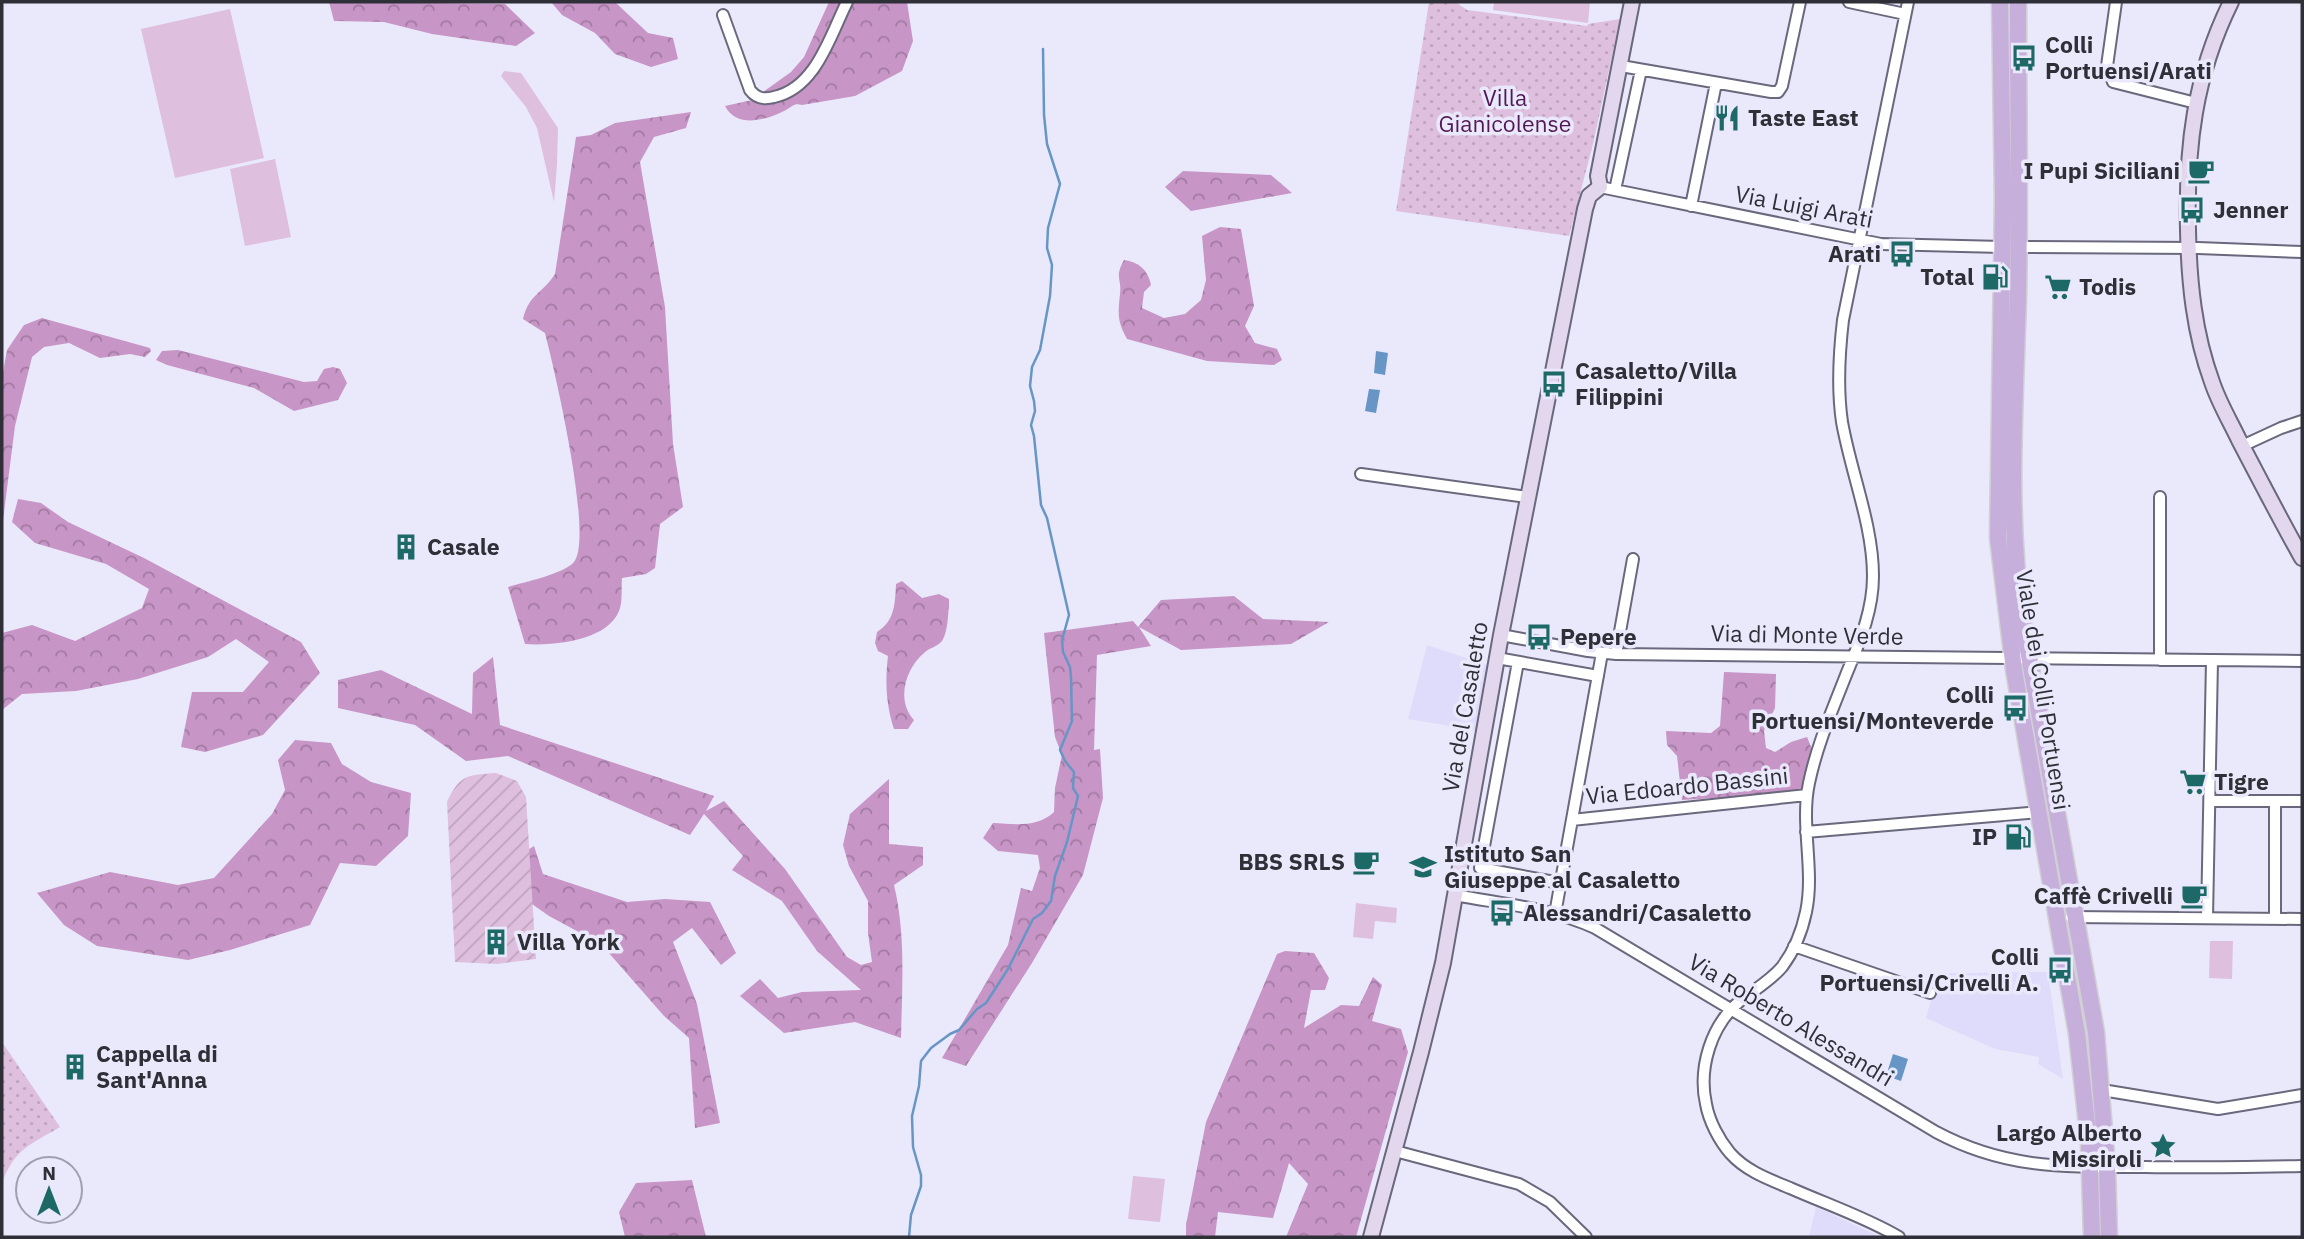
<svg xmlns="http://www.w3.org/2000/svg" width="2304" height="1239" viewBox="0 0 2304 1239" font-family="'IBM Plex Sans',sans-serif">
	<defs>
		<pattern id="forest-crowns" width="20" height="18" patternUnits="userSpaceOnUse" patternTransform="scale(1.75)"><rect width="20" height="18" fill="#c795c6"/><path d="M2 6a3 3 0 1 1 6 0M12 15a3 3 0 1 1 6 0" fill="none" stroke="#a27aa2"/></pattern>
		<pattern id="park-dots" width="8" height="8" patternUnits="userSpaceOnUse" patternTransform="scale(1.75)"><rect width="8" height="8" fill="#debfdd"/><path d="M2 2h.1M6 6h.1" fill="none" stroke="#bfa4be" stroke-width="1.8" stroke-linecap="round"/></pattern>
		<pattern id="garden-furrows" width="10" height="10" patternUnits="userSpaceOnUse" patternTransform="scale(1.75)"><rect width="10" height="10" fill="#debfdd"/><path d="M-1 1l2-2M0 10L10 0M9 11l2-2" fill="none" stroke="#bfa4be"/></pattern>
	</defs>
	<rect width="100%" height="100%" fill="#eae9fb"/>
	<path fill="#dedcfa" d="M1427 645 1490 666 1479 731 1408 719Z
		M2048 972 2063 1079 2038 1064 2039 1057 1995 1049 1926 1018 1933 993 1940 980 1948 973Z
		M1816 1207 1881 1237H1809Z"/>
	<path fill="#debfdd" d="M1494 2H1590L1588 23 1493 10Z
		M230 9 264 158 175 178 141 29Z
		M504 71 521 73 558 128 557 165 554 202 537 128 526 107 501 76Z
		M275 159 291 237 245 246 230 169Z
		M1356 903 1397 908 1396 923 1375 921 1373 939 1353 937Z
		M2210 941H2233L2232 979 2209 978Z
		M1133 1176 1165 1179 1160 1222 1128 1219Z"/>
	<path fill="url(#forest-crowns)" d="M329 2 505 4 535 33 516 46 432 34 384 22 334 21Z
		M551 2H615L648 33 673 38 678 59 651 67 615 54 595 33 562 15Z
		M829 2H907L913 41 902 71 855 96 802 105C794 103 793 106 786 110 767 120 737 129 725 106L752 100 791 72 804 57Z
		M691 112 686 128 654 137 640 162 665 307 673 444 683 507 660 524 655 568 646 574 622 578C621 588 623 602 619 611 607 641 553 646 525 644L508 587C524 582 564 574 574 562 594 537 554 368 545 333L523 319C529 294 542 294 555 274L576 137 591 135 615 123Z
		M1183 171 1271 175 1292 193 1191 211 1165 187Z
		M1220 227 1241 229 1254 306 1245 326 1255 343 1277 349 1282 360 1274 365 1207 361 1127 339C1117 321 1118 314 1120 294 1122 278 1114 278 1124 260 1139 262 1148 270 1151 285L1144 292 1142 308 1164 318 1185 314 1201 300 1206 280 1202 236Z
		M42 318 150 348 151 351 145 357 130 354 100 358 69 343 44 347 32 357 15 426 2 528V378L7 350 24 325Z
		M178 350 304 382 317 381 324 369 333 367 340 369 347 383 338 400 294 411 254 388 167 365 156 360 162 351Z
		M18 499 41 503 68 522 144 558 301 642 320 673 263 735 205 752 181 747 192 692H243L269 662 236 639 208 657 138 679 76 691 22 694 2 710V633L32 625 75 641 142 608 149 589 106 564 35 543 12 522Z
		M902 581 922 598 939 594 949 599V604C948 614 948 632 942 641 937 647 929 648 924 653 905 669 896 701 914 720L908 729H894C886 705 885 681 888 656L878 651 875 643 877 632C895 621 895 603 896 584Z
		M1234 596 1263 619 1329 622 1291 644 1181 650 1139 627 1151 646 1097 655 1094 750 1100 749 1103 798 1083 875 1032 963 966 1066 942 1058 1008 945 1021 888 1032 891 1040 868 1038 855 998 851 983 838 993 823C1015 824 1037 828 1054 812L1055 788 1062 755 1055 737 1044 633 1133 621 1138 627 1161 600Z
		M493 657 500 725 714 796 706 811 724 801 785 869 847 957 861 965 872 962 868 933V901L849 866 843 845 850 814 889 779V844L923 847V865L894 885C906 934 902 988 901 1038L855 1022 784 1033 740 996 760 979 778 998 802 992 861 990 817 951 782 901 732 870 743 856 704 814 690 835 508 756 466 761 415 725 338 708V680L381 670 472 714 473 673Z
		M1724 672 1776 674 1775 708 1764 731 1766 748 1775 752 1791 742 1807 737 1812 749 1801 789 1794 793 1682 800 1677 756 1667 745 1666 731 1711 733 1720 726Z
		M295 740 331 743 342 764 371 782 411 793 408 836 376 866 340 863 310 925 230 950 188 960 97 946 64 925 37 893 110 872 178 885 214 878 272 814 285 790 278 760Z
		M534 846 543 874 627 902 665 899 710 902 736 953 721 965 692 928 673 942 697 1004 720 1123 695 1128 689 1038 664 1016 601 944 549 916 512 890 515 858Z
		M1285 951 1314 953 1329 978 1325 990H1311L1304 1028 1341 1005 1359 1006 1373 977 1382 985 1372 1021 1401 1029 1408 1052 1356 1237H1286L1308 1184 1289 1163 1273 1218 1218 1212 1215 1237H1186V1225L1206 1122 1277 954Z
		M692 1180 706 1237H625L619 1212 636 1183Z"/>
	<path fill="url(#park-dots)" d="M1429 2H1455L1467 10 1587 26 1588 24 1620 19 1593 144 1569 236 1396 211Z
		M2 1042 60 1127C30 1145 15 1148 2 1183Z"/>
	<path fill="url(#garden-furrows)" d="M496 773 517 781 526 797 536 959 497 964 455 962 447 802C460 774 468 775 496 773Z"/>
	<path fill="#6796c6" d="M1376 351 1388 353 1385 375 1374 373Z
		M1369 389 1380 390 1376 413 1365 411Z
		M1893 1054 1908 1059 1901 1081 1886 1076Z"/>
	<g fill="none" stroke-linecap="round" stroke-linejoin="round">
		<path stroke="#6796c6" stroke-width="2.5" d="M909 1237 911 1215 921 1186V1175L913 1147 912 1116 919 1086 921 1061 931 1048 950 1034 959 1030 977 1009 986 1003 1008 969 1033 919 1042 913 1051 901 1055 876 1067 842 1078 796 1073 788 1074 772 1065 761 1060 750 1072 721 1071 677 1070 667 1063 652 1062 640 1069 615 1047 518 1041 505 1034 436 1031 425 1035 411 1034 401 1030 386 1032 367 1040 350 1050 296 1052 265 1047 248 1048 228 1060 184 1047 144 1044 115 1043 49"/>
		<g stroke="#69687c" stroke-width="14">
			<path id="street" d="M1849 2 1905 14
				M2116 2 2107 66 2113 82 2196 103
				M723 15 750 90C756 98 763 100 774 97 816 88 830 36 847 2
				M1621 66 1771 92H1778L1782 86 1800 2
				M1600 187 1881 244 2002 247
				M1615 190 1641 70
				M1691 206 1716 83
				M2019 247 2198 248 2302 252
				M2242 446 2281 428 2302 421
				M1361 474 1527 497
				M1501 635 1588 651 1616 654 2302 661
				M1616 654 1633 559
				M1497 658 1598 676
				M2160 660V497
				M1518 662 1480 868 1560 883
				M2211 801H2302
				M2275 802V919
				M1572 820 1807 795
				M1806 832 2039 812
				M1455 895C1502 904 1552 908 1595 928L1936 1132C2007 1170 2068 1167 2146 1167 2198 1168 2250 1167 2302 1166
				M1555 914 1602 653
				M2071 917 2302 919
				M2207 918 2212 661
				M1794 946 1930 993
				M2102 1090 2218 1109 2302 1095
				M1395 1151 1519 1184 1550 1202 1586 1237
				M1899 1237C1865 1217 1826 1204 1790 1188 1768 1179 1746 1171 1730 1153 1719 1140 1709 1121 1706 1104 1698 1068 1711 1025 1740 1001 1754 990 1770 981 1782 967 1794 951 1802 931 1806 912 1815 870 1800 825 1809 783 1817 745 1832 711 1846 675 1859 643 1873 612 1873 576 1873 525 1851 473 1842 422 1837 388 1839 354 1843 320L1908 2"/>
		</g>
		<g stroke="#69687c" stroke-width="18">
			<path id="secondary" d="M2231 2C2194 77 2186 148 2188 230 2189 282 2194 333 2212 382 2219 403 2230 421 2239 440 2260 480 2280 519 2302 558
				M1371 1237 1421 1052 1443 963 1501 635 1585 209 1589 196 1600 187 1598 176 1632 2"/>
		</g>
		<g stroke="#d1d1d3" stroke-width="19">
			<path id="primary" d="M2000 2 2003 199 1998 538 2014 670 2077 1034 2089 1143 2092 1237
				M2018 2C2018 101 2020 200 2018 298 2015 404 2007 511 2022 616L2096 1032 2107 1167 2109 1237"/>
		</g>
		<use href="#street" stroke="#fff" stroke-width="10"/>
		<use href="#secondary" stroke="#e3d7ee" stroke-width="14"/>
		<use href="#primary" stroke="#c7afdc" stroke-width="16"/>
	</g>
	<defs>
		<g id="bus-bare" transform="scale(2.1)"><path d="M-5-6H5V4H4V6H2V4H-2V6H-4V4H-5ZM-3.5-4V0h7V-4ZM-3.5 1.2v1.5H-2V1.2ZM2 1.2v1.5H3.5V1.2Z" fill="#1d6967" stroke="#eae9fb" stroke-width="2.5" paint-order="stroke"/></g>
		<g id="restaurant-bare" transform="scale(2.1)"><path d="M-5-6h1v4h1v-4h1v4h1v-4h1v5L-1.5 .5V6h-2V.5L-5-1ZM5-6V6H3V1.5H1.5Q1.5-4 5-6Z" fill="#1d6967" stroke="#eae9fb" stroke-width="2.5" paint-order="stroke"/></g>
		<g id="cafe-bare" transform="scale(2.1)"><path d="M-5.5-4.5H6V0H3Q3 3.5 0 3.5H-2.5Q-5.5 3.5-5.5 0ZM3-3.2v2h1.7v-2ZM-6 4.5H4V6H-6Z" fill="#1d6967" stroke="#eae9fb" stroke-width="2.5" paint-order="stroke"/></g>
		<g id="fuel-bare" transform="scale(2.1)"><path d="M-5.5-6h7V0h2V4h1.3V-2.5L3-4.5l.8-.8L6-3V5H2.5V1h-1V6h-7ZM-4.2-4.7v3.2H.2V-4.7Z" fill="#1d6967" stroke="#eae9fb" stroke-width="2.5" paint-order="stroke"/></g>
		<g id="supermarket-bare" transform="scale(2.1)"><path d="M-6-5.5h2.5l.6 2H6L4.5 2H-2.5L-4.4-4H-6ZM-1.5 3.2a1.3 1.3 0 1 0 .1 0ZM3 3.2a1.3 1.3 0 1 0 .1 0Z" fill="#1d6967" stroke="#eae9fb" stroke-width="2.5" paint-order="stroke"/></g>
		<g id="building-bare" transform="scale(2.1)"><path d="M-4-6H4V6H1V3H-1V6H-4ZM-2.5-4.3h1.7v1.8h-1.7ZM.8-4.3h1.7v1.8H.8ZM-2.5-1h1.7V.8h-1.7ZM.8-1h1.7V.8H.8Z" fill="#1d6967" stroke="#eae9fb" stroke-width="2.5" paint-order="stroke"/></g>
		<g id="school-bare" transform="scale(2.1)"><path d="M0-5L7-2L0 1L-7-2ZM-4 1L0 2.5L4 1V4Q0 6-4 4Z" fill="#1d6967" stroke="#eae9fb" stroke-width="2.5" paint-order="stroke"/></g>
		<g id="sight-bare" transform="scale(2.1)"><path d="M0-6L1.8-2.2L6-1.7L2.9 1.2L3.7 5.4L0 3.3L-3.7 5.4L-2.9 1.2L-6-1.7L-1.8-2.2Z" fill="#1d6967" stroke="#eae9fb" stroke-width="2.5" paint-order="stroke"/></g>
	</defs>
	<g fill-rule="evenodd">
		<use href="#bus-bare" x="2024" y="58"/>
		<use href="#restaurant-bare" x="1727" y="118"/>
		<use href="#cafe-bare" x="2201" y="171"/>
		<use href="#bus-bare" x="2192" y="210"/>
		<use href="#bus-bare" x="1902" y="254"/>
		<use href="#fuel-bare" x="1995" y="277"/>
		<use href="#supermarket-bare" x="2058" y="287"/>
		<use href="#bus-bare" x="1554" y="384"/>
		<use href="#building-bare" x="406" y="547"/>
		<use href="#bus-bare" x="1539" y="637"/>
		<use href="#bus-bare" x="2015" y="708"/>
		<use href="#supermarket-bare" x="2193" y="782"/>
		<use href="#fuel-bare" x="2018" y="837"/>
		<use href="#cafe-bare" x="1366" y="862"/>
		<use href="#school-bare" x="1423" y="867"/>
		<use href="#cafe-bare" x="2194" y="896"/>
		<use href="#bus-bare" x="1502" y="913"/>
		<use href="#building-bare" x="496" y="942"/>
		<use href="#bus-bare" x="2060" y="970"/>
		<use href="#building-bare" x="75" y="1067"/>
		<use href="#sight-bare" x="2163" y="1146"/>
	</g>
	<g text-anchor="middle" stroke-width="7" stroke-linejoin="round" paint-order="stroke">
		<g font-size="23" font-weight="bold" fill="#2f2f38" stroke="#eae9fb" text-anchor="start">
			<text x="2045" y="53">Colli<tspan x="2045" dy="26">Portuensi/Arati</tspan></text>
			<text x="1748" y="126">Taste East</text>
			<text x="2180" y="179" text-anchor="end">I Pupi Siciliani</text>
			<text x="2213" y="218">Jenner</text>
			<text x="1881" y="262" text-anchor="end">Arati</text>
			<text x="1974" y="285" text-anchor="end">Total</text>
			<text x="2079" y="295">Todis</text>
			<text x="1575" y="379">Casaletto/Villa<tspan x="1575" dy="26">Filippini</tspan></text>
			<text x="427" y="555">Casale</text>
			<text x="1560" y="645">Pepere</text>
			<text x="1994" y="703" text-anchor="end">Colli<tspan x="1994" dy="26">Portuensi/Monteverde</tspan></text>
			<text x="2214" y="790">Tigre</text>
			<text x="1997" y="845" text-anchor="end">IP</text>
			<text x="1444" y="862">Istituto San<tspan x="1444" dy="26">Giuseppe al Casaletto</tspan></text>
			<text x="1345" y="870" text-anchor="end">BBS SRLS</text>
			<text x="2173" y="904" text-anchor="end">Caffè Crivelli</text>
			<text x="1523" y="921">Alessandri/Casaletto</text>
			<text x="517" y="950">Villa York</text>
			<text x="2039" y="965" text-anchor="end">Colli<tspan x="2039" dy="26">Portuensi/Crivelli A.</tspan></text>
			<text x="96" y="1062">Cappella di<tspan x="96" dy="26">Sant'Anna</tspan></text>
			<text x="2142" y="1141" text-anchor="end">Largo Alberto<tspan x="2142" dy="26">Missiroli</tspan></text>
		</g>
		<g font-size="23" fill="#541955" stroke="#eae9fb">
			<text x="1505" y="106">Villa<tspan x="1505" dy="26">Gianicolense</tspan></text>
		</g>
		<g font-size="23" fill="#2f2f38" stroke="#eae9fb">
			<text transform="translate(1804 207) rotate(11)" y="8">Via Luigi Arati</text>
			<text transform="translate(1807 635) rotate(1)" y="8">Via di Monte Verde</text>
			<text transform="translate(2043 690) rotate(81)" y="8">Viale dei Colli Portuensi</text>
			<text transform="translate(1465 707) rotate(-80)" y="8">Via del Casaletto</text>
			<text transform="translate(1687 786) rotate(-6)" y="8">Via Edoardo Bassini</text>
			<text transform="translate(1791 1020) rotate(31)" y="8">Via Roberto Alessandri</text>
		</g>
	</g>
	<rect width="2304" height="1239" fill="none" stroke="#2f2f38" stroke-width="7"/>
	<g transform="translate(49 1190)"><circle r="33" fill="#eae9fb" stroke="#9f9fad" stroke-width="2"/>
	<path d="M0-5L12 26L0 18L-12 26Z" fill="#1d6967"/>
	<text y="-10" font-size="19" font-weight="bold" text-anchor="middle" fill="#2f2f38">N</text>
	</g>
</svg>
